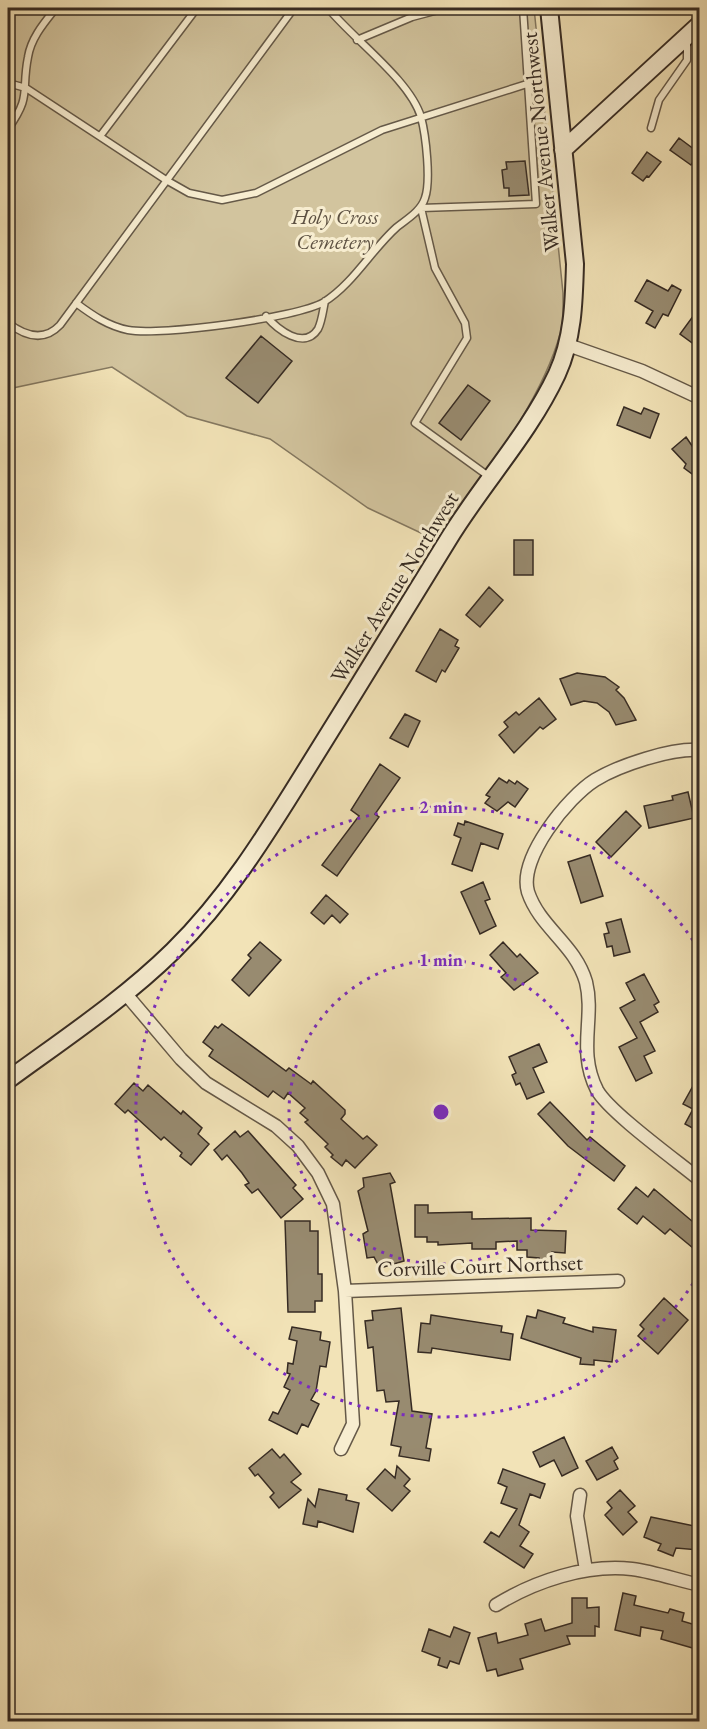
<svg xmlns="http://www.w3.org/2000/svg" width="707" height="1729" viewBox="0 0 707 1729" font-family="'EB Garamond',serif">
	<rect width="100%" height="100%" fill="#f2e3b7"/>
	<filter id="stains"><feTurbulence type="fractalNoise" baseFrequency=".00333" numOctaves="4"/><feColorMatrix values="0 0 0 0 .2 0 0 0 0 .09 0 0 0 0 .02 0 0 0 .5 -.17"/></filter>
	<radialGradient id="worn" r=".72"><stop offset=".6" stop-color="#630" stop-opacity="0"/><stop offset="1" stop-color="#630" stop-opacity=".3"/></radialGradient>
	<path fill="#d2c49e" stroke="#847860" stroke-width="1.5" d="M8 8H534L563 293C563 306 564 322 560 334 541 404 479 481 438 541L368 508 270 439 187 416 112 367 8 389Z"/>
	<path fill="#988b70" stroke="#362b23" stroke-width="1.5" d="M679 138 699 153 691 165 670 150Z
		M647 152 661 162 649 177 647 176 643 181 632 173Z
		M525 161 529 195 509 196V188H504L502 170 507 169 506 162Z
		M647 280 668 291 672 285 681 290 668 316 663 314 655 328 646 323 653 311 635 301Z
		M699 308V340L695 345 680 334Z
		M261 336 292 361 258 403 226 378Z
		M468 385 490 401 461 440 439 423Z
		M624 407 641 414 644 408 659 414 650 438 617 425Z
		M686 437 699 456V479L684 468 686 464 672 449Z
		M514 540H533V575H514Z
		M489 587 503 600 480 627 466 615Z
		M440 629 458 640 455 646 459 648 445 672 442 670 436 682 416 671Z
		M577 673 605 677 619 687 616 690 624 698 636 720 616 725 609 712 597 703 584 701 571 705 560 679Z
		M539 698 556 719 543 729 540 727 514 753 499 735 508 727 504 722 516 712 519 715Z
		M405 714 420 721 408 747 390 738Z
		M380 764 400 778 375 814 379 817 337 876 322 865 359 816 351 810Z
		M499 778 507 783 509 780 515 784 517 781 528 789 515 807 508 802 497 811 485 803 490 797 486 795Z
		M688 792 694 818 649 828 644 806 673 800 672 796Z
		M626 811 641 826 611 857 596 842Z
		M465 821 503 834 498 849 481 843 472 871 452 864 461 838 454 835 458 823 464 825Z
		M590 855 603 896 581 903 568 862Z
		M483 882 490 899 485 901 496 926 480 934 461 892Z
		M326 895 348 914 340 923 332 915 324 924 311 913Z
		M621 919 630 952 614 956 612 946 607 947 604 934 609 933 606 923Z
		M260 942 281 960 249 996 232 980 251 958 248 955Z
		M503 942 517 957 520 954 538 973 514 990 501 977 506 973 490 955Z
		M644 974 659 1002 654 1005 658 1012 640 1022 655 1051 644 1056 652 1073 636 1081 619 1047 637 1038 620 1008 635 1000 626 983Z
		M222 1024 286 1071 289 1068 311 1084 313 1081 345 1110V1114L341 1119 363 1139 367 1136 377 1145 355 1168 346 1160 342 1166 331 1157 333 1155 325 1147 328 1144 305 1122 308 1120 300 1113 305 1108 288 1093 284 1099 273 1091 268 1097 209 1056 213 1050 203 1042 215 1026 218 1028Z
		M539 1044 547 1062 533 1068 544 1092 527 1099 520 1083 516 1085 512 1075 516 1073 509 1057Z
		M699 1075V1124L696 1130 685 1124 693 1109 683 1104Z
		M134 1083 143 1091 148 1085 181 1114 183 1111 202 1128 198 1134 209 1144 191 1165 180 1156 182 1153 164 1137 161 1140 128 1110 125 1113 115 1104Z
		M550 1102 587 1140 590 1137 625 1166 614 1181 568 1146 538 1114Z
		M235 1131 240 1137 248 1131 296 1185 293 1188 303 1199 281 1218 258 1189 252 1193 245 1185 249 1183 242 1173 227 1155 222 1160 214 1150Z
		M390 1173 395 1182 390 1184 404 1261 380 1268 374 1257 367 1258 363 1234 368 1231 358 1191 364 1187 363 1178Z
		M636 1187 648 1197 654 1189 699 1227V1240L693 1248 670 1229 665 1234 643 1216 637 1224 618 1209Z
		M415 1205H428V1213L472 1212V1219L531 1218V1230L566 1231 565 1253 552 1252V1261H539V1258L527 1257V1250H517V1241L496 1242V1249H472V1243L438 1245V1242H427V1237H415Z
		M285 1221H310V1231H318V1274H322V1301H315V1312H288Z
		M664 1298 688 1320 658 1354 638 1336 644 1329 640 1325Z
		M401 1308 412 1411 432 1414 426 1448 431 1449 429 1461 399 1456 401 1447 391 1445 399 1401 386 1402 384 1390 377 1391 373 1347 368 1348 365 1321 373 1320 372 1311Z
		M538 1310 565 1318 563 1323 593 1332V1327L616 1330 612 1362 594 1360V1365L580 1364 581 1358 521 1338 527 1316 536 1318Z
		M431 1315 502 1326 501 1332 513 1334 510 1360 432 1348 431 1353 418 1352 421 1323 430 1324Z
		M292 1327 321 1332 320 1340 330 1342 326 1367 320 1366 316 1391 311 1400 319 1404 308 1427 302 1424 297 1434 269 1420 273 1412 278 1414 290 1390 284 1387 290 1374 287 1373 288 1363 293 1364 297 1341 289 1339Z
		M564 1437 578 1468 562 1476 554 1460 540 1467 533 1452Z
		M612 1447 618 1458 614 1461 618 1469 597 1480 586 1461Z
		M272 1449 280 1458 284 1454 301 1474 291 1482 301 1490 279 1508 270 1497 274 1493 258 1474 255 1476 249 1468Z
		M397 1466 410 1479 404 1486 410 1491 392 1511 367 1489 385 1469 395 1478Z
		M503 1469 545 1484 540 1498 530 1494 519 1525 529 1532 520 1546 533 1554 524 1568 484 1542 491 1532 499 1537 517 1509 501 1503 507 1487 498 1483Z
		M319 1489 347 1495 346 1500 359 1503 353 1532 318 1521 317 1527 303 1524 308 1499 315 1507Z
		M620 1490 635 1506 628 1512 637 1522 623 1535 605 1515 612 1508 607 1502Z
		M651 1517 699 1527V1550L676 1548 673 1556 658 1550 661 1544 644 1537Z
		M623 1593 636 1596 634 1605 668 1613 670 1609 684 1613 682 1621 699 1626 696 1649 661 1639 663 1631 641 1627 640 1636 615 1630Z
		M572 1598H587V1608L599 1607V1627L595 1626V1636H567L570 1644 520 1659 523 1669 498 1676 496 1669 487 1671 478 1638 496 1633 498 1643 528 1635 525 1624 541 1619 545 1631 572 1623Z
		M454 1627 470 1633 459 1664 450 1661 447 1668 438 1665 440 1658 422 1651 429 1629 450 1637Z"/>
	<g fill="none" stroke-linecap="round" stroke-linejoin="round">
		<g stroke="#655948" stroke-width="9">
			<path id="lane" d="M357 40 412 17 446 8
				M8 83 26 88 166 180 189 193 222 200 256 193 382 130 530 83
				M651 128 659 100 687 60V39
				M8 129C32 95 21 93 28 57 31 38 44 23 56 8
				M101 135 197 8
				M76 303C92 315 108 326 128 330 160 336 297 318 324 302 353 284 372 249 397 227 407 219 421 211 425 198 431 181 426 136 421 117 410 80 353 39 328 8
				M266 316C277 329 304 351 318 329 322 321 323 310 325 301
				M8 323C25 336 44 342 60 325L294 8
				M491 478 415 423 467 338 465 323 435 268 421 208 536 204 523 8"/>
		</g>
		<g stroke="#655948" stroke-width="15">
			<path id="street" d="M568 345 642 371 700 398
				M700 750C671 748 620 765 595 780 568 797 518 858 528 892 540 928 575 944 586 982 595 1018 577 1051 597 1090 609 1112 677 1161 700 1180
				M125 993 181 1059 206 1083 276 1126 298 1146 318 1173 333 1204 345 1291 353 1424 341 1449
				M345 1291 618 1281
				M580 1495 577 1516 586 1570
				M496 1605C535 1581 586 1564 632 1569 655 1572 677 1580 700 1585"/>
		</g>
		<g stroke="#362b23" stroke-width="20">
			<path id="secondary" d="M563 150 700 24
				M8 1080C64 1039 123 1000 173 951 226 899 264 838 303 775 352 697 399 619 448 540 482 484 529 434 557 374 573 339 574 302 575 264L549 8"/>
		</g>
		<use href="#lane" stroke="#f7edd0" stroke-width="6"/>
		<use href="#street" stroke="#f7edd0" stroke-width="12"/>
		<use href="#secondary" stroke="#f7edd0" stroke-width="16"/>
	</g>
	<g fill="none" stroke="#7b2cbf" stroke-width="3" stroke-dasharray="3 6">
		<circle cx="441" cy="1112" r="152"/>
		<path d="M698 1276A305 305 0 1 1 698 948"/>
	</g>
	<g text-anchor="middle" stroke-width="6" stroke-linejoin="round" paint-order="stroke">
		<g font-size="22" fill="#362b23" stroke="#f7edd0">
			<text transform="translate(540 142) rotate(-96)" y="8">Walker Avenue Northwest</text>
			<text transform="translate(394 587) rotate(-58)" y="8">Walker Avenue Northwest</text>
			<text transform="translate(480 1265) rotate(-2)" y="8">Corville Court Northset</text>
		</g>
		<g font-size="22" font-style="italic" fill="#5d5142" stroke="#f7edd0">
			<text x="335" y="224">Holy Cross<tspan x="335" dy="25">Cemetery</tspan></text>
		</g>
	</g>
	<circle cx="441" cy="1112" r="9" fill="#7b2cbf" stroke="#f7edd0" stroke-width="3"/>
	<g font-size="18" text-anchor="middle" font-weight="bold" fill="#7b2cbf" stroke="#f7edd0" stroke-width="6" stroke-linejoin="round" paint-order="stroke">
		<text x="441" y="813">2 min</text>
		<text x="441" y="966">1 min</text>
	</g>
	<rect width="707" height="1729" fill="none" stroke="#f2e3b7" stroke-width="30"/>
	<rect x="9" y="9" width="689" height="1711" fill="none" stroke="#362b23" stroke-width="3"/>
	<rect x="15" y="15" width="677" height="1699" fill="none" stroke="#362b23" stroke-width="1.5"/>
	<rect width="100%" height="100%" filter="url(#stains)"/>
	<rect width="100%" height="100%" fill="url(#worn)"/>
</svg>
